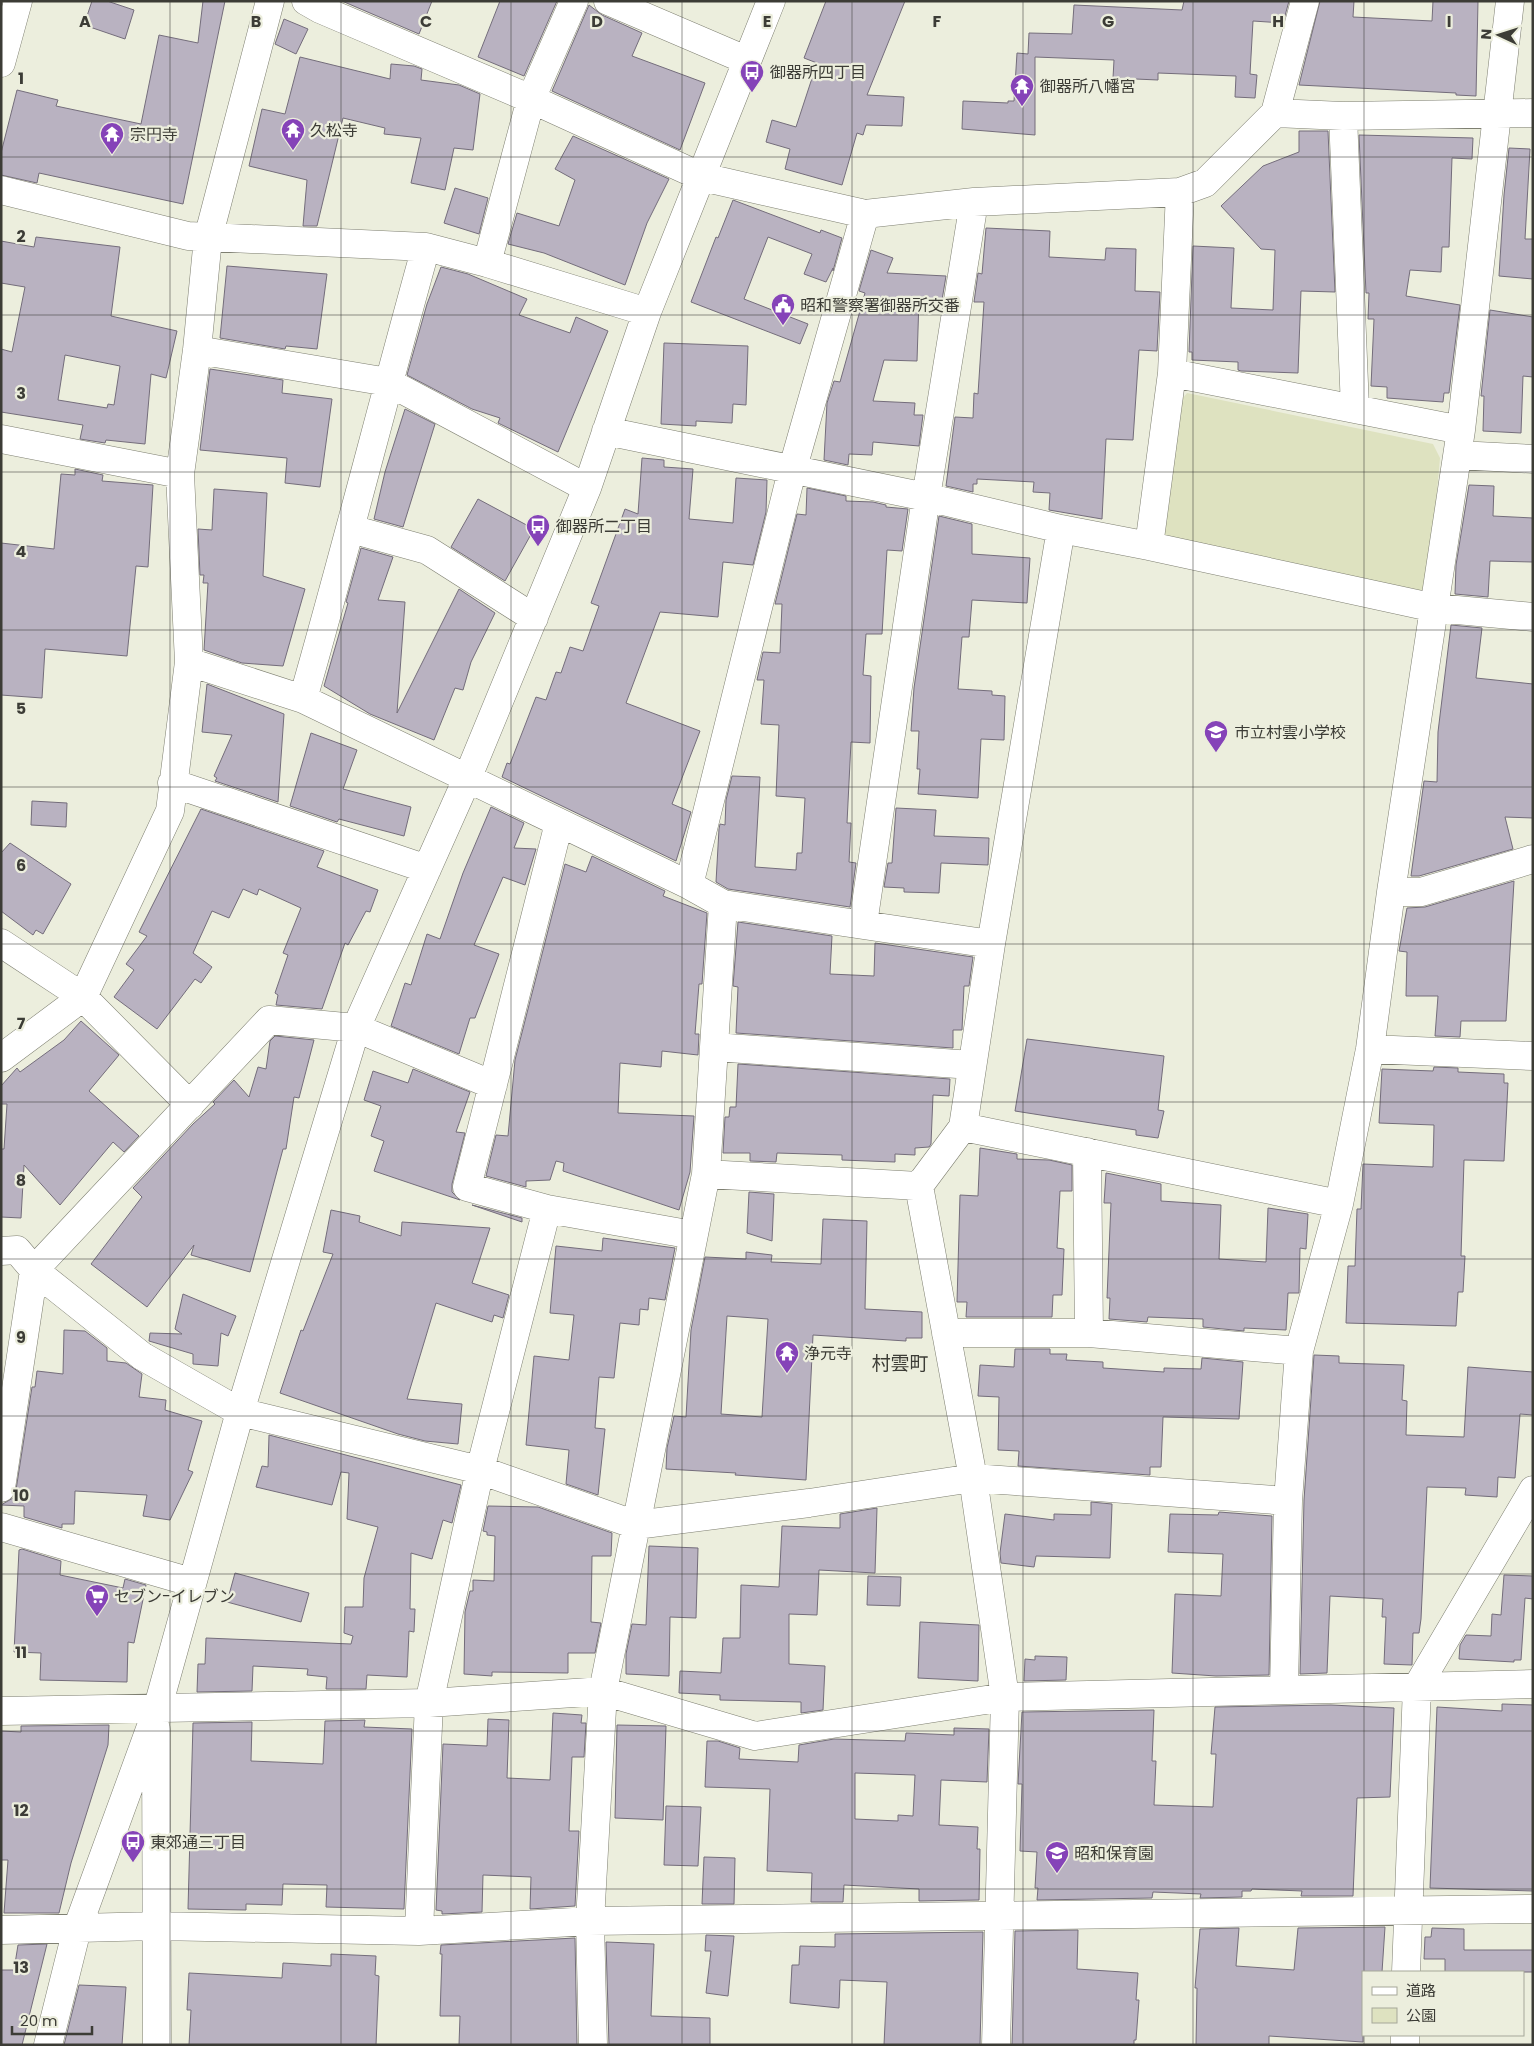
<svg xmlns="http://www.w3.org/2000/svg" width="1534" height="2046" viewBox="0 0 1534 2046" font-family="Poppins,'Noto Sans JP',sans-serif">
	<rect width="100%" height="100%" fill="#eceedd"/>
	<path fill="#dee2c0" d="M1187 393 1433 444 1440 458 1428 590 1413 599 1161 535 1176 407Z"/>
	<path fill="#b9b2c1" stroke="#746d7b" fill-rule="evenodd" d="M92 1H107L134 10 125 39 84 25Z
		M203 1H225L183 204 39 173 37 183 1 175V153L17 90 58 100 56 106 141 124 159 35 198 43Z
		M342 1H432L419 34Z
		M500 1H557L524 76 478 57Z
		M826 1H905L867 95 904 97 902 126 866 125 863 135 857 133 842 185 785 169 790 149 766 142 772 120 796 127 817 63 804 58Z
		M1184 1H1289L1283 23 1253 21 1250 74 1257 75 1255 98 1235 97 1236 76 1158 73V80L1113 78 1114 60 1035 57V135L962 129 963 101 1008 103V101H1014L1017 53 1028 54 1029 33 1072 34 1074 5 1182 10Z
		M1320 1H1354L1353 17 1432 21 1433 1H1478L1476 96 1456 95V93L1299 85Z
		M589 5 602 15 642 33 632 56 705 83 680 150 552 91Z
		M284 19 308 29 296 54 275 44Z
		M300 57 390 79 391 64 414 66 422 69 421 80 459 85 480 94 473 150 454 148 445 190 411 183 421 138 384 134 385 128 343 118 317 226H303L307 180 249 166 262 109 285 114Z
		M1299 131H1328L1335 292 1301 291 1298 373 1241 371 1238 370V362L1192 360V352H1189L1193 246 1234 248 1231 308 1273 310 1275 250 1261 249 1221 206 1263 166 1299 152Z
		M1359 135 1473 138 1472 159 1452 158 1449 247H1442L1441 272 1410 270 1406 296 1460 305 1449 393H1444L1443 402 1387 398V387L1371 386 1374 319H1368L1369 293H1366Z
		M573 136 669 179 647 223 625 285 544 253 508 244 517 213 559 226 575 180 555 169Z
		M1509 148 1530 149 1525 239H1533V279L1499 276 1504 195Z
		M455 188 488 198 479 234 444 223Z
		M733 200 820 233 821 230 842 238 833 271V268L826 282 804 274 812 254 768 237 744 299 808 324 800 344 691 302 716 237 718 238Z
		M986 228 1050 231 1049 257 1105 260 1106 248 1136 249 1135 291 1160 292 1157 351 1139 350 1133 440 1106 439 1102 519 1049 510 1050 493 1033 492 1034 482 977 479V484H973V492L946 486 955 417 973 418 974 393 978 394 984 302H974L978 273 982 274Z
		M36 237 120 247 111 316 177 331 166 378 151 374 145 444 106 440 105 443 80 439 83 425 1 412V349L12 352 25 287 1 283V241L34 247ZM65 355 120 366 114 405 108 404 107 408 58 400Z
		M871 250 893 258 887 273 946 276 942 300 919 299 917 361 884 360 873 401 915 403 914 415H923L919 446 873 442 872 455 849 454 848 465 824 460 827 403 834 381 840 382 865 293 859 291Z
		M227 266 327 274 317 349 286 346 285 349 220 338Z
		M441 267 468 274 527 299 519 315 570 333 576 317 608 331 558 452 498 423 500 418 472 409 407 375 427 304Z
		M1490 310 1533 317V377L1523 376 1521 433 1483 431 1484 396H1481Z
		M664 343 748 346 746 405 733 404 732 423 696 421V426L661 424Z
		M210 369 283 380 282 393 332 399 320 487 285 483 287 458 200 450Z
		M405 409 435 424 403 527 374 519 385 472Z
		M642 458 664 460V467L693 469 689 519 733 523 736 478 767 480 766 512 753 565 723 562 718 617 660 612 626 703 700 731 672 804 691 812 676 861 502 777 507 763 510 764 536 697 546 700 556 672 561 673 570 647 583 651 599 606 591 603 625 509 638 514Z
		M75 469 103 475 102 481 153 485 148 567 136 566 127 656 45 649 42 698 1 695V543L54 549 61 474 75 475Z
		M1469 485 1494 486 1493 516 1533 518V562L1490 561 1488 597 1455 594 1456 565Z
		M807 488 846 496V501L873 502 886 505V507L908 509 902 551 887 550 882 634H866L863 675 871 676 870 743 851 742 847 823H851L849 862 856 863 850 907 728 889 716 882 719 829 720 824 725 825 726 800 732 776 760 777 755 867 796 870 797 853H802L805 798 776 796 779 725 761 724 764 680H757L763 652 780 653 782 604H775L797 514 806 515Z
		M214 489 267 493 263 576 305 589 283 666 242 663 204 650 208 583H203L204 575H200L198 529 212 530Z
		M478 499 534 529 505 581 451 547Z
		M939 516 972 524V554L1030 558 1027 603 972 600 969 637H962L958 689 992 691V695L1005 696 1004 740 981 739 978 798 918 794 920 769H917L919 731H911L914 688Z
		M361 548 393 557 378 600 405 602 397 713 459 589 495 613 471 662 463 690 455 688 434 740 370 714 324 686 348 603 346 602Z
		M1451 625 1482 628 1476 678 1533 684V818L1505 817 1513 849 1419 876H1411L1424 781 1437 782 1438 732Z
		M207 684 284 714 278 802 215 781 217 778 214 776 232 735 202 732Z
		M311 733 357 750 343 789 411 807 404 836 339 819 337 822 290 806Z
		M32 801 67 803 66 827 31 825Z
		M491 807 524 823 514 848 536 849 525 885 503 877 474 945 499 954 475 1018H470L459 1054 391 1026 405 983 411 985 427 934 440 939 463 873Z
		M896 808 936 810 934 836 989 838 988 865 941 863 939 893 904 892V888L884 887 888 863H892Z
		M201 809 324 851 317 867 378 890 370 912 366 911 348 945 345 943 322 1009 276 1005 278 995 275 993 288 955 283 953 301 908 259 889 257 895 243 889 229 918 212 911 193 953 212 967 201 983 195 979 157 1029 114 997 134 970 126 964 147 936 139 932Z
		M10 843 71 884 43 934 36 930 33 935 1 911V853Z
		M592 856 665 891 663 896 707 913 702 984H699L695 1034H699L698 1055 662 1051 661 1067 620 1063 618 1113 694 1116 690 1172 679 1210 563 1171 564 1163 556 1161 550 1180 526 1181V1187L486 1176 496 1135 508 1136 515 1060 565 864 586 872Z
		M1514 881 1506 1021H1461L1460 1037 1435 1036 1438 996H1406L1407 952 1399 951 1407 908 1425 907Z
		M738 922 832 936 830 974 874 976 875 943 973 957 969 986H964L962 1030H953V1048L736 1033 738 987 733 986Z
		M81 1021 119 1055 89 1091 139 1136 124 1152 113 1142 60 1205 24 1165 21 1218 1 1217V1149H4L7 1104H1V1086L17 1068 20 1072 64 1040Z
		M275 1036 314 1040 299 1098 294 1097 286 1149H283L250 1272 191 1255 194 1245 147 1307 91 1264 142 1197 133 1188 193 1124 215 1104 213 1102 234 1080 249 1097 258 1067 266 1069 270 1041Z
		M1027 1039 1164 1056 1158 1110 1164 1111 1158 1138 1136 1135V1130L1015 1111Z
		M738 1064 950 1079 949 1096 933 1095 931 1144 929 1147 915 1148V1155L895 1154V1162L842 1160V1155L777 1153 776 1162 750 1161V1153H723L725 1117H729L730 1107H736Z
		M1434 1067 1458 1068V1072L1504 1074V1083H1508L1504 1161 1464 1160 1461 1256H1465L1463 1292H1458L1456 1326 1346 1323 1348 1266H1355L1357 1209H1361L1363 1164 1433 1167 1434 1125 1379 1123 1382 1069 1433 1071Z
		M413 1069 470 1092 456 1132 465 1133 452 1184V1192L460 1200 374 1171 384 1141 371 1136 381 1106 364 1100 373 1071 408 1083Z
		M980 1148 1017 1154V1159L1049 1160 1072 1165V1191H1060L1057 1248 1064 1249 1062 1295H1053L1052 1317H966L967 1302H957L960 1195 978 1196Z
		M1106 1173 1161 1184V1201L1221 1205 1219 1259 1266 1262 1268 1208 1308 1214 1306 1249 1300 1248 1299 1293H1288L1286 1330 1244 1328V1331L1203 1327V1319L1148 1317 1147 1322 1109 1319 1110 1298H1107L1111 1203H1104Z
		M749 1192 774 1194 772 1241 747 1233Z
		M472 1205 522 1218V1222Z
		M331 1210 360 1216 359 1222 401 1236 402 1222 490 1228 472 1283 509 1295 503 1318 494 1315 492 1322 436 1303 407 1399 462 1404 458 1444 425 1441 398 1434 280 1393 301 1330 303 1331 333 1254 323 1252Z
		M823 1219 867 1221 865 1309 922 1312V1338H906V1341L813 1335 806 1480 735 1475 736 1473 666 1469 667 1448 674 1416 686 1417 691 1330 705 1257 746 1259V1252L772 1255 771 1262 821 1264ZM727 1316 768 1319 762 1417 721 1414Z
		M603 1238 675 1248 665 1300 649 1298 648 1310 640 1309 639 1325 620 1323 614 1378 599 1377 595 1428 605 1429 598 1495 566 1484 569 1450 526 1445 534 1356 569 1360 574 1315 550 1313 556 1246 602 1251Z
		M183 1294 236 1316 228 1336 221 1333 218 1366 193 1364V1354L149 1341 150 1333 182 1334 175 1329Z
		M64 1330 85 1331 107 1348V1361L126 1363 142 1374 139 1397 166 1400 165 1410 202 1421 188 1470 193 1472 170 1520 143 1516 147 1495 75 1491 74 1524H62V1528L24 1517V1506L1 1505 13 1498 16 1490 32 1387H35L37 1371 63 1374Z
		M1015 1349H1050V1354H1067L1066 1360 1103 1362V1368L1164 1372V1368L1201 1369 1202 1358 1243 1362 1239 1419 1163 1417 1161 1467H1150V1475L1018 1466 1019 1451 998 1450 999 1397 978 1396 980 1365 1014 1367Z
		M1314 1355 1339 1356V1363L1404 1365 1402 1400 1407 1401 1406 1435 1464 1437 1468 1367 1533 1372V1415L1520 1414 1515 1478 1498 1477 1497 1497 1465 1495 1466 1488 1427 1487 1421 1619 1419 1633H1413L1412 1665 1384 1664 1386 1617H1382L1383 1599 1330 1596 1327 1673 1300 1674 1304 1500Z
		M269 1435 461 1485 452 1523 443 1520 432 1559 411 1553 410 1609H415L414 1632 409 1631 407 1677 367 1675 366 1689H326L327 1677 307 1675 308 1669 253 1666 252 1691 197 1692 198 1664H205L206 1638 351 1644 353 1636 344 1633 345 1607H363L364 1578 378 1527 347 1519 349 1473 341 1472 332 1505 256 1487 262 1466 268 1467Z
		M1091 1502 1112 1504 1110 1558 1036 1556 1034 1567 1001 1563 1000 1553 1005 1514 1054 1520V1514L1091 1515Z
		M488 1506 538 1507 612 1533 611 1556H592L591 1622 601 1623 595 1653H568V1673L492 1672V1676L464 1674 465 1612 470 1591H473V1580L494 1581 495 1536 487 1535V1532L483 1531Z
		M877 1508 875 1573 819 1570 817 1615 789 1614V1664L825 1666 823 1710 801 1713V1702L720 1700V1695L679 1693 680 1671 721 1673 723 1638H740L741 1585 779 1587 782 1526 840 1528V1514Z
		M1219 1512 1272 1516 1269 1675 1216 1676 1172 1673 1175 1594 1221 1596 1223 1554 1168 1552 1170 1514 1218 1515Z
		M649 1546 698 1548 696 1618 670 1617 669 1676 626 1674V1654L632 1624 646 1625Z
		M22 1549 61 1561 60 1575 123 1588 125 1579 146 1585 134 1643 128 1642 127 1682 40 1680 41 1653 14 1652 19 1550Z
		M235 1573 309 1593 301 1622 227 1602Z
		M1504 1575 1533 1576V1599L1525 1598 1521 1660H1514V1662L1459 1659 1460 1645 1466 1635 1491 1636 1492 1614 1501 1615Z
		M868 1576 901 1577 900 1606 867 1605Z
		M920 1622 979 1625 978 1681 918 1678Z
		M1035 1656 1067 1657 1066 1680 1024 1681 1025 1659 1035 1660Z
		M1502 1704 1533 1705V1891L1430 1888 1437 1707 1502 1711Z
		M1331 1705 1394 1708 1390 1797 1357 1798 1353 1896H1301L1302 1891 1252 1889 1251 1891H1242V1897L1200 1898 1201 1894 1153 1892 1152 1898 1037 1900 1038 1888H1035L1037 1852 1020 1851 1022 1784H1018L1022 1712 1154 1710 1152 1761H1156L1154 1805 1213 1807 1216 1754H1211L1215 1707Z
		M553 1713 582 1715 581 1723H586L584 1757H572L569 1831H579L575 1906 530 1909 531 1877 483 1875 482 1912 442 1914V1911L436 1910 443 1744 487 1746 488 1719 509 1720 507 1778 550 1780Z
		M365 1720 364 1727 412 1729 404 1909 326 1907 327 1885 283 1884 282 1905 246 1904V1910L188 1909 193 1723 252 1722 251 1761 323 1764 325 1721Z
		M109 1725 108 1745 71 1863 59 1913H4L8 1860H1V1731L21 1732V1726Z
		M617 1725 666 1726 663 1820 615 1818Z
		M954 1728 989 1729 987 1782 941 1780 939 1825 978 1827 977 1849H980L979 1900 919 1901V1889L844 1885 843 1902H811L812 1873 767 1871 770 1789 705 1787 707 1741H718L740 1748 739 1759 798 1762 799 1745 834 1739 905 1741 906 1733 954 1735ZM855 1773 915 1775 913 1816 898 1815V1821L855 1819Z
		M666 1806 701 1807 698 1866 664 1865Z
		M704 1857 735 1858 734 1904H702Z
		M1385 1927 1382 1972H1363V2042L1269 2036V2045H1196L1197 1988H1195L1200 1929 1239 1928 1236 1966 1294 1970 1298 1928Z
		M1432 1928 1464 1929V1950H1533V1972H1445V1959H1424L1425 1937H1431Z
		M1078 1930 1077 1969 1138 1973 1136 2000H1139L1136 2040H1134V2045H1012L1015 1931Z
		M983 1932 980 2045H884L887 1982 840 1980 839 2008 790 2003 792 1965H799L800 1946 835 1947V1934Z
		M706 1935 734 1936 728 1996 706 1993 711 1951H705Z
		M575 1938 577 2045H459L460 2016H440L442 1954H440L441 1945Z
		M606 1942 654 1944 651 2016 710 2018V2045H609Z
		M47 1944 22 2045H1V1970H14L18 1945Z
		M331 1954 376 1956 375 1975 379 1976 376 2045H189L191 2010H187L189 1973 282 1978 283 1963 331 1966Z
		M79 1985 126 1987 122 2045H64Z"/>
	<g fill="none" stroke-linecap="round" stroke-linejoin="round">
		<g stroke="#7e7f71" stroke-width="29">
			<path id="minor" d="M306 1 320 9 531 99 702 177 865 214 974 202 1180 192 1205 183 1275 113 1305 1
				M608 1 746 60
				M1 63 18 1
				M1275 113 1343 116 1533 113
				M1343 116 1355 408
				M1 190 188 236 426 247 487 263 647 312
				M487 263 531 99 574 1
				M197 350 388 382 587 488
				M1172 373 1461 430
				M606 431 926 497 1061 529 1149 546 1435 608 1533 617
				M1 439 180 474
				M1458 455 1533 459
				M351 529 427 550 534 618
				M1149 546 1172 373 1180 192
				M189 662 303 699 689 885 723 904 991 944
				M303 699C346 549 384 397 426 247
				M172 783 427 869
				M559 823 467 1187 547 1209 693 1235
				M689 885 792 471 865 214
				M1391 892H1421L1533 859
				M863 924 926 497 974 202
				M1 943 83 997 190 1105
				M714 1047 972 1065
				M1370 1049 1533 1056
				M1 1058 83 997 170 811 189 662 180 474 197 350 208 238 270 1
				M963 1127 1339 1204
				M1087 1152 1089 1333
				M706 1174 919 1186
				M1 1251 17 1250 34 1270 142 1356 240 1412 480 1470 636 1525 809 1503 973 1478 1288 1501
				M946 1333H1089L1299 1351
				M1 1488 34 1270 269 1020 356 1028 493 1085
				M1 1527 191 1582
				M1284 1690 1288 1501 1299 1351 1339 1204 1370 1049 1391 892 1461 430 1510 1
				M1 1711 429 1703 603 1691 755 1736 1005 1697 1533 1684
				M156 1729 157 2045
				M1 1930 156 1926 419 1931 590 1921 1533 1909
				M419 1931 429 1703 480 1470 547 1209
				M1406 1972 1417 1687 1533 1490
				M48 2045 77 1929 157 1710 240 1412 356 1028 467 779 587 488 647 312 771 1
				M593 2045 590 1921 603 1691 706 1174 723 904
				M996 2045 1005 1697 973 1478 919 1186 963 1127 991 944 1061 529
				M1405 2045V2035"/>
		</g>
		<use href="#minor" stroke="#fff" stroke-width="28"/>
	</g>
	<path fill="none" stroke="#3c3c36" stroke-width="1" stroke-opacity="0.55" d="M170 1V2045M341 1V2045M511 1V2045M682 1V2045M852 1V2045M1023 1V2045M1193 1V2045M1364 1V1972M1 157H1533M1 315H1533M1 472H1533M1 630H1533M1 787H1533M1 944H1533M1 1102H1533M1 1259H1533M1 1416H1533M1 1574H1533M1 1731H1533M1 1889H1533M1364 2035V2045"/>
	<defs>
		<g id="bus-pin" transform="scale(1.25)"><path d="M0 17L-7.5 6A9.5 9.5 0 1 1 7.5 6Z" fill="#8543b8" stroke="#eceedd"/><path d="M-5-6H5V4H4V6H2V4H-2V6H-4V4H-5ZM-3.5-4V0h7V-4ZM-3.5 1.2v1.5H-2V1.2ZM2 1.2v1.5H3.5V1.2Z" fill="#fff"/></g>
		<g id="temple-pin" transform="scale(1.25)"><path d="M0 17L-7.5 6A9.5 9.5 0 1 1 7.5 6Z" fill="#8543b8" stroke="#eceedd"/><path d="M0-6L5-2H3V0L6.5 2.5H4V6H1.5V3h-3V6H-4V2.5H-6.5L-3 0V-2H-5Z" fill="#fff"/></g>
		<g id="civic-pin" transform="scale(1.25)"><path d="M0 17L-7.5 6A9.5 9.5 0 1 1 7.5 6Z" fill="#8543b8" stroke="#eceedd"/><path d="M-.6-6.5H3V-4.5H.6V-3L4-1V1h2V6H-6V1h2V-1L-.6-3ZM-1.2 2.5V6h2.4V2.5Z" fill="#fff"/></g>
		<g id="school-pin" transform="scale(1.25)"><path d="M0 17L-7.5 6A9.5 9.5 0 1 1 7.5 6Z" fill="#8543b8" stroke="#eceedd"/><path d="M0-5L7-2L0 1L-7-2ZM-4 1L0 2.5L4 1V4Q0 6-4 4Z" fill="#fff"/></g>
		<g id="supermarket-pin" transform="scale(1.25)"><path d="M0 17L-7.5 6A9.5 9.5 0 1 1 7.5 6Z" fill="#8543b8" stroke="#eceedd"/><path d="M-6-5.5h2.5l.6 2H6L4.5 2H-2.5L-4.4-4H-6ZM-1.5 3.2a1.3 1.3 0 1 0 .1 0ZM3 3.2a1.3 1.3 0 1 0 .1 0Z" fill="#fff"/></g>
	</defs>
	<g fill-rule="evenodd">
		<use href="#bus-pin" x="752" y="72"/>
		<use href="#temple-pin" x="1022" y="86"/>
		<use href="#temple-pin" x="293" y="130"/>
		<use href="#temple-pin" x="112" y="134"/>
		<use href="#civic-pin" x="783" y="305"/>
		<use href="#bus-pin" x="538" y="526"/>
		<use href="#school-pin" x="1216" y="732"/>
		<use href="#temple-pin" x="787" y="1353"/>
		<use href="#supermarket-pin" x="97" y="1596"/>
		<use href="#bus-pin" x="133" y="1842"/>
		<use href="#school-pin" x="1057" y="1853"/>
	</g>
	<g text-anchor="middle" stroke-width="4.5" stroke-linejoin="round" paint-order="stroke">
		<g font-size="16" fill="#3c3c36" stroke="#eceedd" text-anchor="start">
			<text x="770" y="78">御器所四丁目</text>
			<text x="1040" y="92">御器所八幡宮</text>
			<text x="310" y="136">久松寺</text>
			<text x="130" y="140">宗円寺</text>
			<text x="800" y="311">昭和警察署御器所交番</text>
			<text x="556" y="532">御器所二丁目</text>
			<text x="1234" y="738">市立村雲小学校</text>
			<text x="804" y="1359">浄元寺</text>
			<text x="114" y="1602">セブン-イレブン</text>
			<text x="150" y="1848">東郊通三丁目</text>
			<text x="1074" y="1859">昭和保育園</text>
		</g>
		<g font-size="19" fill="#3c3c36" stroke="#eceedd">
			<text x="900" y="1370">村雲町</text>
		</g>
	</g>
	<g font-size="16" text-anchor="middle" font-weight="bold" fill="#3c3c36" stroke="#eceedd" stroke-width="4.5" stroke-linejoin="round" paint-order="stroke">
		<text x="85" y="27">A</text>
		<text x="256" y="27">B</text>
		<text x="426" y="27">C</text>
		<text x="597" y="27">D</text>
		<text x="767" y="27">E</text>
		<text x="937" y="27">F</text>
		<text x="1108" y="27">G</text>
		<text x="1278" y="27">H</text>
		<text x="1449" y="27">I</text>
		<text x="21" y="84">1</text>
		<text x="21" y="242">2</text>
		<text x="21" y="399">3</text>
		<text x="21" y="557">4</text>
		<text x="21" y="714">5</text>
		<text x="21" y="871">6</text>
		<text x="21" y="1029">7</text>
		<text x="21" y="1186">8</text>
		<text x="21" y="1343">9</text>
		<text x="21" y="1501">10</text>
		<text x="21" y="1658">11</text>
		<text x="21" y="1816">12</text>
		<text x="21" y="1973">13</text>
	</g>
	<rect width="1534" height="2046" fill="none" stroke="#3c3c36" stroke-width="5"/>
	<rect x="1362" y="1971" width="162" height="65" fill="#eceedd" stroke="#a6a79a"/>
	<rect x="1372" y="1987" width="25" height="8" fill="#ffffff" stroke="#a6a79a"/>
	<text x="1406" y="1996" font-size="15" fill="#3c3c36">道路</text>
	<rect x="1372" y="2008" width="25" height="15" fill="#dee2c0" stroke="#a6a79a"/>
	<text x="1406" y="2021" font-size="15" fill="#3c3c36">公園</text>
	<g transform="translate(1499 35) rotate(274)" stroke="#eceedd" stroke-width="4" paint-order="stroke">
	<path d="M0-4L9 19L0 12L-9 19Z" fill="#3c3c36"/>
	<text y="-8" font-size="14" font-weight="bold" text-anchor="middle" fill="#3c3c36">N</text>
	</g>
	<path d="M12 2026v8h80v-8" fill="none" stroke="#3c3c36" stroke-width="2.5"/>
	<text x="20" y="2026" font-size="15" fill="#3c3c36" stroke="#eceedd" stroke-width="4" paint-order="stroke">20 m</text>
</svg>
